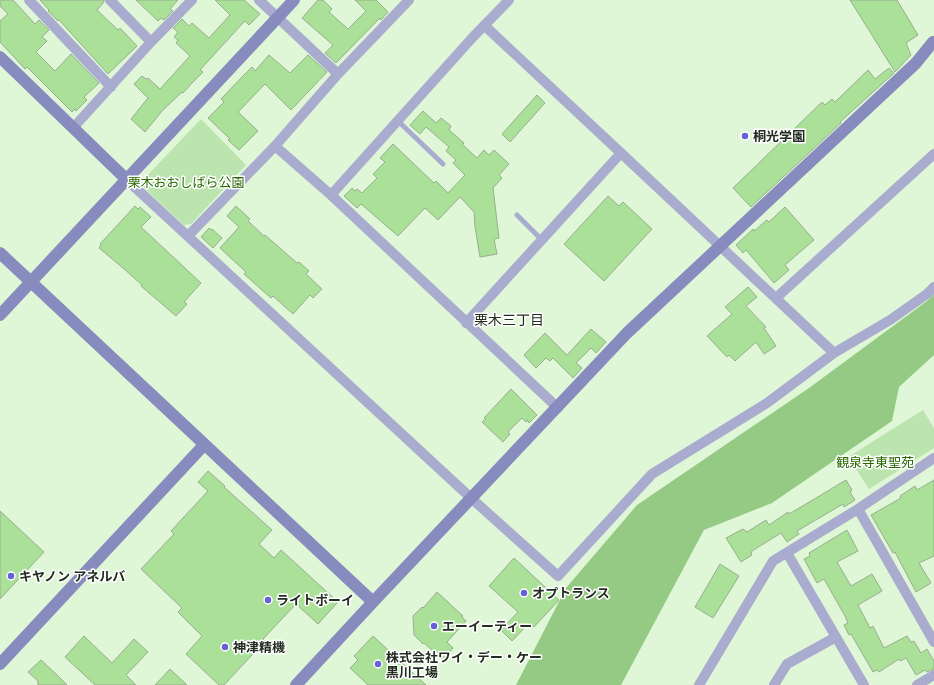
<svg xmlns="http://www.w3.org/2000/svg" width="934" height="685" viewBox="0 0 934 685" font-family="Overpass,'Noto Sans JP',sans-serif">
	<rect width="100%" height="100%" fill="#dff6d7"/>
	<path fill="#bbe4ae" d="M201 119 246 165 191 224 184 225 144 188 143 180Z
		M923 410 934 428V448L869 489 848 457Z"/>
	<path fill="#95ca84" d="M934 294V355L899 387 892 421 772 503 704 530 621 685H516L566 588 637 505 809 388 927 301Z"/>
	<path fill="#aae098" stroke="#98ae91" d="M0 0H13L35 24 39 20 49 30 42 37 47 41 36 52 55 71 71 54 99 83 84 97 87 100 76 111 75 109 72 112 27 67 25 69 0 42V21L8 14 0 6Z
		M40 0H104V2L97 10 118 30 120 28 137 46 108 74 59 20 58 21 48 11 49 10Z
		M136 0H178L170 9 173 11 164 20 161 18 158 21Z
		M215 0H244L260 14 249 25 245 21 242 24 200 70 203 72 192 83 183 93 182 92 162 111 145 132 131 119 148 98 134 84 142 76 146 79 148 78 160 89 190 56 176 43 178 40 174 37 178 32 173 28 182 19 189 26 192 23 209 38 230 15Z
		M318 0H323L332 9 329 12 348 29 366 11 355 0H376L388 12 381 20 380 18 336 63 325 53 333 45 302 18Z
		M850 0H897L918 35 906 43 911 55 895 72Z
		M269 55 290 73 308 55 327 72 291 110 265 84 238 112 258 131 239 150 228 140 230 139 208 118 224 102 221 99 242 77 252 67 255 71Z
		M889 68 894 73 840 122 841 123 751 207 733 188 822 102 825 105 832 99 835 102 868 70 875 79Z
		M537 95 545 103 510 142 502 134Z
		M423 111 436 123 441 118 451 126 449 130 464 143 462 144 477 158 484 150 489 155 494 150 509 164 499 175 502 178 493 188 499 238 494 239 497 254 480 257 475 227 474 212 460 197 438 220 425 208 398 236 361 204 357 208 344 196 352 188 355 191 357 189 362 193 377 178 373 174 385 162 380 158 393 144 434 183 436 181 448 193 465 175 453 163 456 160 446 151 449 147 426 127 420 134 410 125Z
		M608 196 619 206 623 202 652 229 604 281 564 244Z
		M135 206 138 209 140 207 151 217 141 227 201 283 184 302 187 304 176 316 141 286 142 285 123 268 99 248 101 245 100 244Z
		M236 206 250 219 248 221 264 236 265 235 297 263 299 262 309 271 306 274 322 289 313 298 310 295 293 314 273 296 271 298 244 274 246 272 220 248 239 227 227 216Z
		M785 207 814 240 785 265 789 270 774 283 746 250 743 253 736 245 753 229 754 231 767 220 769 222Z
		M209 228 211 230 212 229 222 238 213 248 201 237Z
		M748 287 757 297 746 306 766 327 764 328 776 346 764 354 756 342 735 361 729 355 727 357 707 336 732 314 725 307Z
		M591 329 606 342 596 353 591 348 576 363 582 368 573 378 553 358 550 361 546 358 536 368 524 355 545 333 567 355Z
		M511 389 537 415 529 423 527 420 526 422 522 418 508 432 510 434 503 442 482 422 486 419 484 418Z
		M208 471 225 486 224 487 272 530 259 544 274 558 281 550 338 602 318 624 296 604 263 639 265 641 224 685H219L186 654 202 636 178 612 182 608 141 569 174 534 171 531 208 491 198 482Z
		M846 480 852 490 850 492 855 500 844 507 843 504 797 531 799 534 787 542 781 533 752 551 751 553 752 555 741 562 726 538 743 529 747 532 766 520 769 525 788 512 789 514 816 498Z
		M934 480V556L919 563 931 583 916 592 895 552 893 553 871 515 901 498 900 496 915 486 917 490Z
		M0 511 44 552 0 599Z
		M847 530 858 551 837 562 851 586 872 574 882 591 858 605 870 628 873 626 884 648 907 636 911 642 914 641 921 653 927 649 934 661V669L927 672 925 670 916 675 906 658 900 661 899 659 879 672 877 670 873 672 851 634 849 635 844 625 848 623 845 616 824 579 817 583 804 559 810 556 809 553Z
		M514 558 559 600 534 627 529 623 512 641 501 630 518 612 489 586Z
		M720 564 739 576 713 618 695 607Z
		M437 592 463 616 462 617 466 621 447 642 453 648 443 660 424 643 423 644 414 635 413 616 422 607 423 608Z
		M84 636 112 663 134 639 148 652 126 675 136 685H95L65 657Z
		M373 636 426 685H368L350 668 358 660 354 656Z
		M41 660 56 674 67 685H38V681L28 672Z
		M170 669 187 685H155Z"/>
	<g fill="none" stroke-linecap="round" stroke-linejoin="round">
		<path stroke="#a9accf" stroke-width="5" d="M398 121 443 164
			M517 215 542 240"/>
		<path stroke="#a9accf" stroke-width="10" d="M29 0 111 87
			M110 0 151 42
			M259 0 338 74
			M485 26 621 153 834 353
			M73 128 151 42 192 0
			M275 146 331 195 558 408
			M127 180 471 498 558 576 652 474 767 403 834 353 890 320 927 294 934 287
			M331 195 473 37 509 0
			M188 236 275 146 338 74 409 0
			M776 298 934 154
			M466 323 621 153
			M858 509 934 642
			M787 553 864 685
			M699 685 773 561 858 509 934 458
			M774 685 787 664 836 637
			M917 685 934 675"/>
		<path stroke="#888bbe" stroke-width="12" d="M0 57 127 180
			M0 253 373 602
			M0 315 294 0
			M0 664 204 445
			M296 685 373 602 627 333 916 63 933 42"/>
	</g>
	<g fill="#6660d9" stroke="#fff" stroke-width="1.5">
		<circle cx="745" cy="136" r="4"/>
		<circle cx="11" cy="576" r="4"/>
		<circle cx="524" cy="593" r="4"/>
		<circle cx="268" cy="600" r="4"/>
		<circle cx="434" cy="626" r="4"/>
		<circle cx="225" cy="647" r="4"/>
		<circle cx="378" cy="664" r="4"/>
	</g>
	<g text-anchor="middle" stroke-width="3" stroke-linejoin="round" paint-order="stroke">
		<g font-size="13" font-weight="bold" fill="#232c21" stroke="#fff" text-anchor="start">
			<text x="753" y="141">桐光学園</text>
			<text x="19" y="581">キヤノン アネルバ</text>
			<text x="532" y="598">オプトランス</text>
			<text x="276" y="605">ライトボーイ</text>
			<text x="442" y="631">エーイーティー</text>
			<text x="233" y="652">神津精機</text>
			<text x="386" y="662">株式会社ワイ・デー・ケー<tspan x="386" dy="15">黒川工場</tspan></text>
		</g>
		<g font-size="13" fill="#276800" stroke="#fff">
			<text x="186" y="187">栗木おおしばら公園</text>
			<text x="875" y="467">観泉寺東聖苑</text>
		</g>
		<g font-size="14" fill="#232c21" stroke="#fff">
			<text x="509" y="325">栗木三丁目</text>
		</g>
	</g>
</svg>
